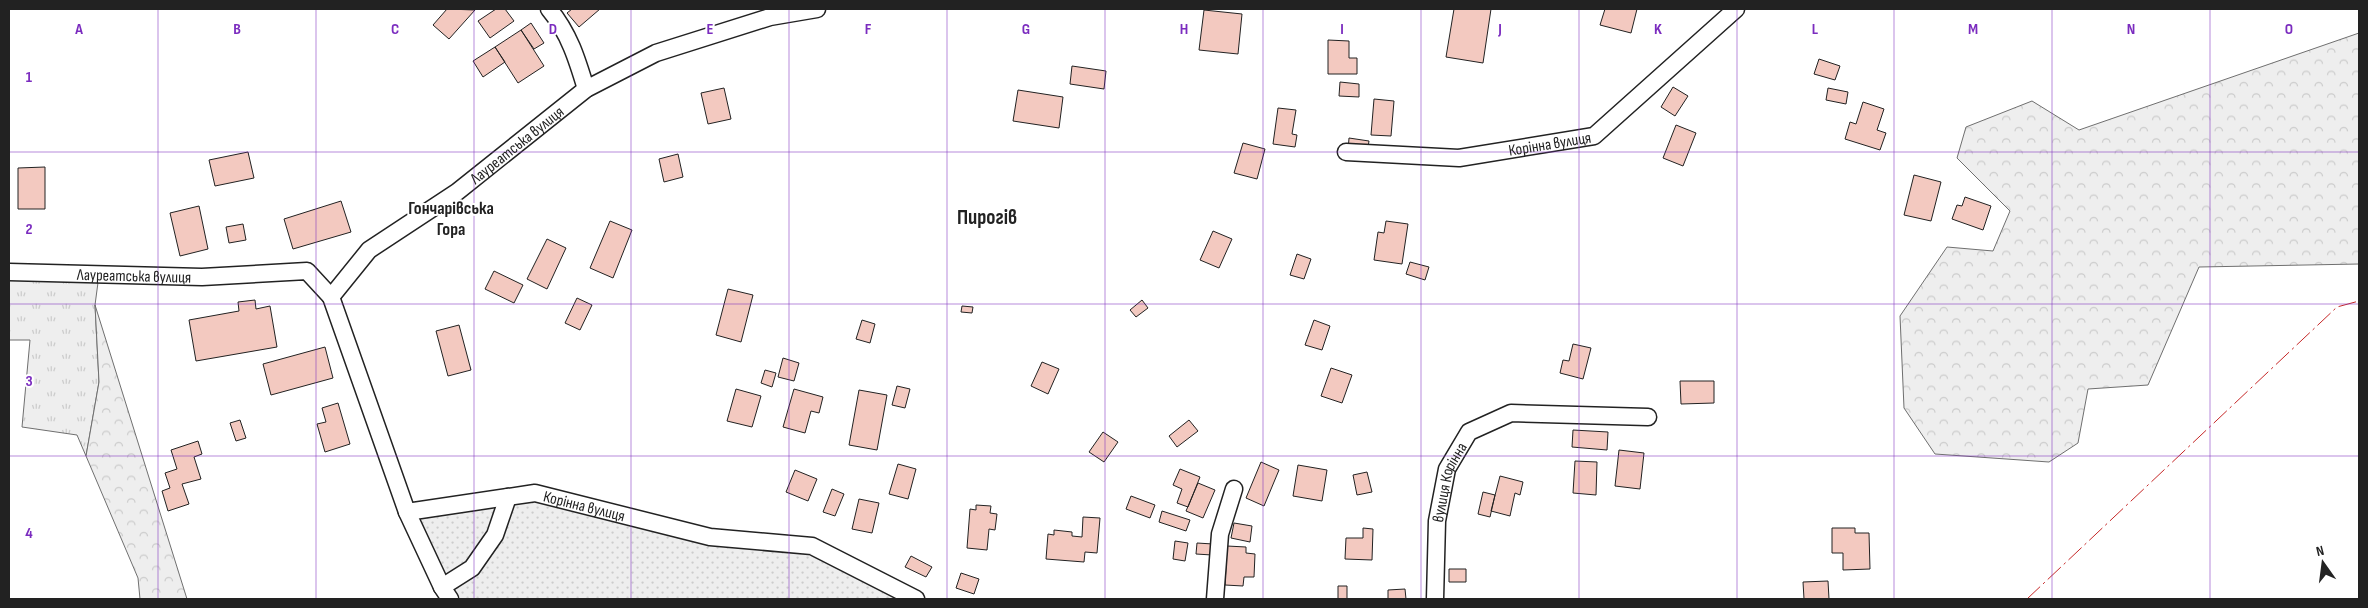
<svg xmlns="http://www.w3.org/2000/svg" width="2368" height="608" viewBox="0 0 2368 608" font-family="'Sofia Sans Condensed',sans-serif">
	<defs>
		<pattern id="grass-tufts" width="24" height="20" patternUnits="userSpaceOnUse" patternTransform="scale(1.25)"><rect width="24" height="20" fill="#eee"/><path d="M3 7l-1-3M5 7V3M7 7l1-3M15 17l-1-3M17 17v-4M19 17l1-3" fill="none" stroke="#ccc"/></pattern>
		<pattern id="forest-crowns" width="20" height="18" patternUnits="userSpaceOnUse" patternTransform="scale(1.25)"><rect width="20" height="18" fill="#eee"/><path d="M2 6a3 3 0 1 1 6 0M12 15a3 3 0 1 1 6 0" fill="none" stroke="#ccc"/></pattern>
		<pattern id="garden-dots" width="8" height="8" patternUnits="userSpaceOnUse" patternTransform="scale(1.25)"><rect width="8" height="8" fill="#eee"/><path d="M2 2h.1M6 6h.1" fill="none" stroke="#ccc" stroke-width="1.8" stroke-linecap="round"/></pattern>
	</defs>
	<rect width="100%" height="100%" fill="#fff"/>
	<path fill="url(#grass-tufts)" stroke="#6f6f6f" d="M9 272 99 275 95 305 99 382 86 456 77 435 22 427 30 340H9Z"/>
	<path fill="url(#forest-crowns)" stroke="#6f6f6f" d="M2359 33V264L2199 267 2148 385 2088 389 2078 443 2049 462 1935 454 1904 408 1900 316 1947 247 1993 251 2010 211 1957 158 1966 127 2032 101 2079 130Z
		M95 305 187 599H140L138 578 86 456 99 382Z"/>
	<path fill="url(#garden-dots)" stroke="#6f6f6f" d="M535 493 651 522 812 546 916 599H450L407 512Z"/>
	<path fill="#f3c9c0" stroke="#222" d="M447 9 475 10 449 39 433 25Z
		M496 9H505L514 21 490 38 478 21Z
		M572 9H600L579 27 567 13Z
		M1454 9H1491L1483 63 1446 57Z
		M1605 9H1637L1631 33 1600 25Z
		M1204 10 1242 14 1238 54 1199 50Z
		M531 23 544 43 534 49 521 30Z
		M521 30 544 66 518 83 495 47Z
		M1328 40 1349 41V58H1357V74H1328Z
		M495 47 505 62 483 77 473 61Z
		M1819 59 1840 66 1835 80 1814 74Z
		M1072 66 1106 71 1104 89 1070 84Z
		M1340 82 1359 84V97L1339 96Z
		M1673 87 1688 96 1675 116 1661 107Z
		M724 88 731 119 708 124 701 93Z
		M1828 88 1848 92 1846 104 1826 100Z
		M1018 90 1063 97 1059 128 1013 121Z
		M1374 99 1394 101 1391 136 1371 135Z
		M1863 102 1884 109 1877 130 1886 133 1880 150 1845 139 1850 122 1856 124Z
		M1278 108 1296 110 1292 134 1297 135 1295 147 1273 144Z
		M1676 125 1696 133 1683 166 1663 158Z
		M1349 138 1369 141 1367 153 1348 151Z
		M1243 143 1265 149 1257 179 1234 173Z
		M248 152 254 178 215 186 209 160Z
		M678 154 683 177 664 182 659 159Z
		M45 167V209H18V168Z
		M1914 175 1941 182 1931 221 1904 215Z
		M1965 197 1991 206 1983 230 1952 219 1957 205 1962 206Z
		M341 201 351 232 293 249 284 219Z
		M199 206 208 249 180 256 170 213Z
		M610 221 632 230 613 278 590 268Z
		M1386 221 1408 224 1402 264 1374 260 1378 232 1384 233Z
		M243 224 246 240 229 243 226 227Z
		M1213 231 1232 239 1219 268 1200 260Z
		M547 239 566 248 547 289 527 279Z
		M1297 254 1311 259 1304 279 1290 275Z
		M1410 262 1429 267 1425 280 1406 274Z
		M494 271 523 285 514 303 485 289Z
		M728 289 753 295 741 342 716 335Z
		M577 298 592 305 580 330 565 323Z
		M255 300 256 309 270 306 277 347 196 361 189 320 239 311 238 302Z
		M1142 300 1148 308 1136 317 1130 310Z
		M962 306 973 307 972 313 961 312Z
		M862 320 875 324 870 343 856 339Z
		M1314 320 1330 326 1322 350 1305 345Z
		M459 325 471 370 448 376 436 331Z
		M1573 344 1591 348 1583 379 1560 373 1563 360 1569 361Z
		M325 347 333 378 271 395 263 364Z
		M783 358 799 363 794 381 778 377Z
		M1042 362 1059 369 1048 394 1031 386Z
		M1331 368 1352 375 1342 403 1321 396Z
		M765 370 776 373 772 387 761 383Z
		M1680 381H1714V403L1681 404Z
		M897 386 910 389 905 408 892 405Z
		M736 389 761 396 752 427 727 421Z
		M794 389 823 397 819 413 811 411 805 433 783 427Z
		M859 390 887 395 877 450 849 445Z
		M338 403 350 444 325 452 317 424 326 422 322 408Z
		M240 420 246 438 236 441 230 423Z
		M1189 420 1198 431 1177 447 1169 436Z
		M1573 430 1608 432 1607 450 1572 447Z
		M1103 432 1118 442 1104 462 1089 452Z
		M198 441 202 454 194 457 201 479 182 484 189 504 168 511 162 491 170 488 165 473 177 469 171 450Z
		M1619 450 1644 453 1640 489 1615 486Z
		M1575 461 1597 462 1596 495 1573 493Z
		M1261 462 1279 470 1264 506 1246 498Z
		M898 464 916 469 908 499 889 494Z
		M1298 465 1327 470 1322 501 1293 496Z
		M1180 469 1200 477 1188 507 1177 503 1182 489 1173 485Z
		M795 470 817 479 808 501 786 492Z
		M1367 472 1372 492 1357 495 1353 475Z
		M1500 476 1523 482 1520 495 1515 493 1510 516 1491 511Z
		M1198 483 1215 490 1203 518 1186 511Z
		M832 489 844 494 835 516 823 512Z
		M1483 492 1495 495 1490 517 1478 514Z
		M1131 496 1155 505 1150 518 1126 509Z
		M859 499 879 503 872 533 852 529Z
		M976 505 991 506 990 513 997 514 995 530 989 529 987 550 967 548 970 509 976 510Z
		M1162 511 1190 520 1186 531 1159 522Z
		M1083 517 1100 518 1097 553 1085 552 1084 562 1046 559 1048 534 1054 535V530L1072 532V536L1082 537Z
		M1234 523 1252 526 1250 542 1231 538Z
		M1363 528 1373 529 1372 560 1345 559 1346 538H1363Z
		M1832 528H1855V533H1869L1870 569 1843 570V553H1832Z
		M1175 541 1188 543 1185 561 1173 559Z
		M1197 543 1213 544 1212 555 1196 554Z
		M1227 546 1246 547V553L1255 554 1254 577H1244L1243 586 1225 585Z
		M911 556 932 567 926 577 905 567Z
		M1449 569H1466V582H1449Z
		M961 573 979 579 974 594 956 588Z
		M1828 581 1829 599H1804L1803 582Z
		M1338 586H1347V599H1338Z
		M1405 589 1406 599H1388V590Z"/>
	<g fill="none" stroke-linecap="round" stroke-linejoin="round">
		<g stroke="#222" stroke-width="19">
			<g id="minor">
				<path d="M549 9C569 33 577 59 586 89"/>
				<path id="s1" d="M1346 152 1459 158 1594 136 1736 9"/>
				<path id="s2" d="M9 272 202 277 307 271 331 297 407 512 535 493 710 537 812 546 916 599"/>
				<path id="s3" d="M331 297 369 250 457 192 586 89 656 53 770 17 817 9"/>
				<path d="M407 512 442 587 450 599"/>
				<path d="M442 587 472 568 495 535 508 497"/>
				<path d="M1215 599 1220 534 1234 489"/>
				<path id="s4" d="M1435 599 1437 521 1447 469 1469 432 1511 413 1648 417"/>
			</g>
		</g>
		<use href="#minor" stroke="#fff" stroke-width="16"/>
		<path stroke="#c62828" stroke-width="1" stroke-dasharray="18 4 2.5 4" stroke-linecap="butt" d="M2027 599 2337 307 2359 301"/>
	</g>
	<path fill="none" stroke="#7b2cbf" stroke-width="1" stroke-opacity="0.55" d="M158 9V599M316 9V599M474 9V599M631 9V599M789 9V599M947 9V599M1105 9V599M1263 9V599M1421 9V599M1579 9V599M1737 9V599M1894 9V599M2052 9V599M2210 9V599M9 152H2359M9 304H2359M9 456H2359"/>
	<g text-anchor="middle" stroke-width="4" stroke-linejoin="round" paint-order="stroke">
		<g font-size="16" fill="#222" stroke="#fff">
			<text dy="6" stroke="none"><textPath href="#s1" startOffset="205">Корінна вулиця</textPath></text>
			<text dy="6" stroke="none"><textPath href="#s3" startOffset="242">Лауреатська вулиця</textPath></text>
			<text dy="6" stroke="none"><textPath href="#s2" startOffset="125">Лауреатська вулиця</textPath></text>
			<text dy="6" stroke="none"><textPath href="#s4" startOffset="119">вулиця Корінна</textPath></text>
			<text dy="6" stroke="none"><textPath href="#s2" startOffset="742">Корінна вулиця</textPath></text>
		</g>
		<g font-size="18" font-weight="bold" fill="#222" stroke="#fff">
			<text x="451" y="214">Гончарівська<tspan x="451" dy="21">Гора</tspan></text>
		</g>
		<g font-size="21" font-weight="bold" fill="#222" stroke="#fff">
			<text x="987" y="224">Пирогів</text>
		</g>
	</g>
	<g font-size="16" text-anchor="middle" font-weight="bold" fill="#7b2cbf" stroke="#fff" stroke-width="4" stroke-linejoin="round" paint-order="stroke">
		<text x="79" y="34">A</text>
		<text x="237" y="34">B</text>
		<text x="395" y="34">C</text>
		<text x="553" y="34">D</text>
		<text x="710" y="34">E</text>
		<text x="868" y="34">F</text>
		<text x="1026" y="34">G</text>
		<text x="1184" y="34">H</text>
		<text x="1342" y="34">I</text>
		<text x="1500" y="34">J</text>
		<text x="1658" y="34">K</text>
		<text x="1815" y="34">L</text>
		<text x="1973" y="34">M</text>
		<text x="2131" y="34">N</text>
		<text x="2289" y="34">O</text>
		<text x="29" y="82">1</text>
		<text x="29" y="234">2</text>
		<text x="29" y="386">3</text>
		<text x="29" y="538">4</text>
	</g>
	<rect width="2368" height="608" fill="none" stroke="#222222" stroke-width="20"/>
	<g transform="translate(2323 563) rotate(346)" stroke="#ffffff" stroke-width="4" paint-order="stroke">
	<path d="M0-4L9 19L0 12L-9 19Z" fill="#222222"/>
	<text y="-8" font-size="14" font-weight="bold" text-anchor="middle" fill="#222222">N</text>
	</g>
</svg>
